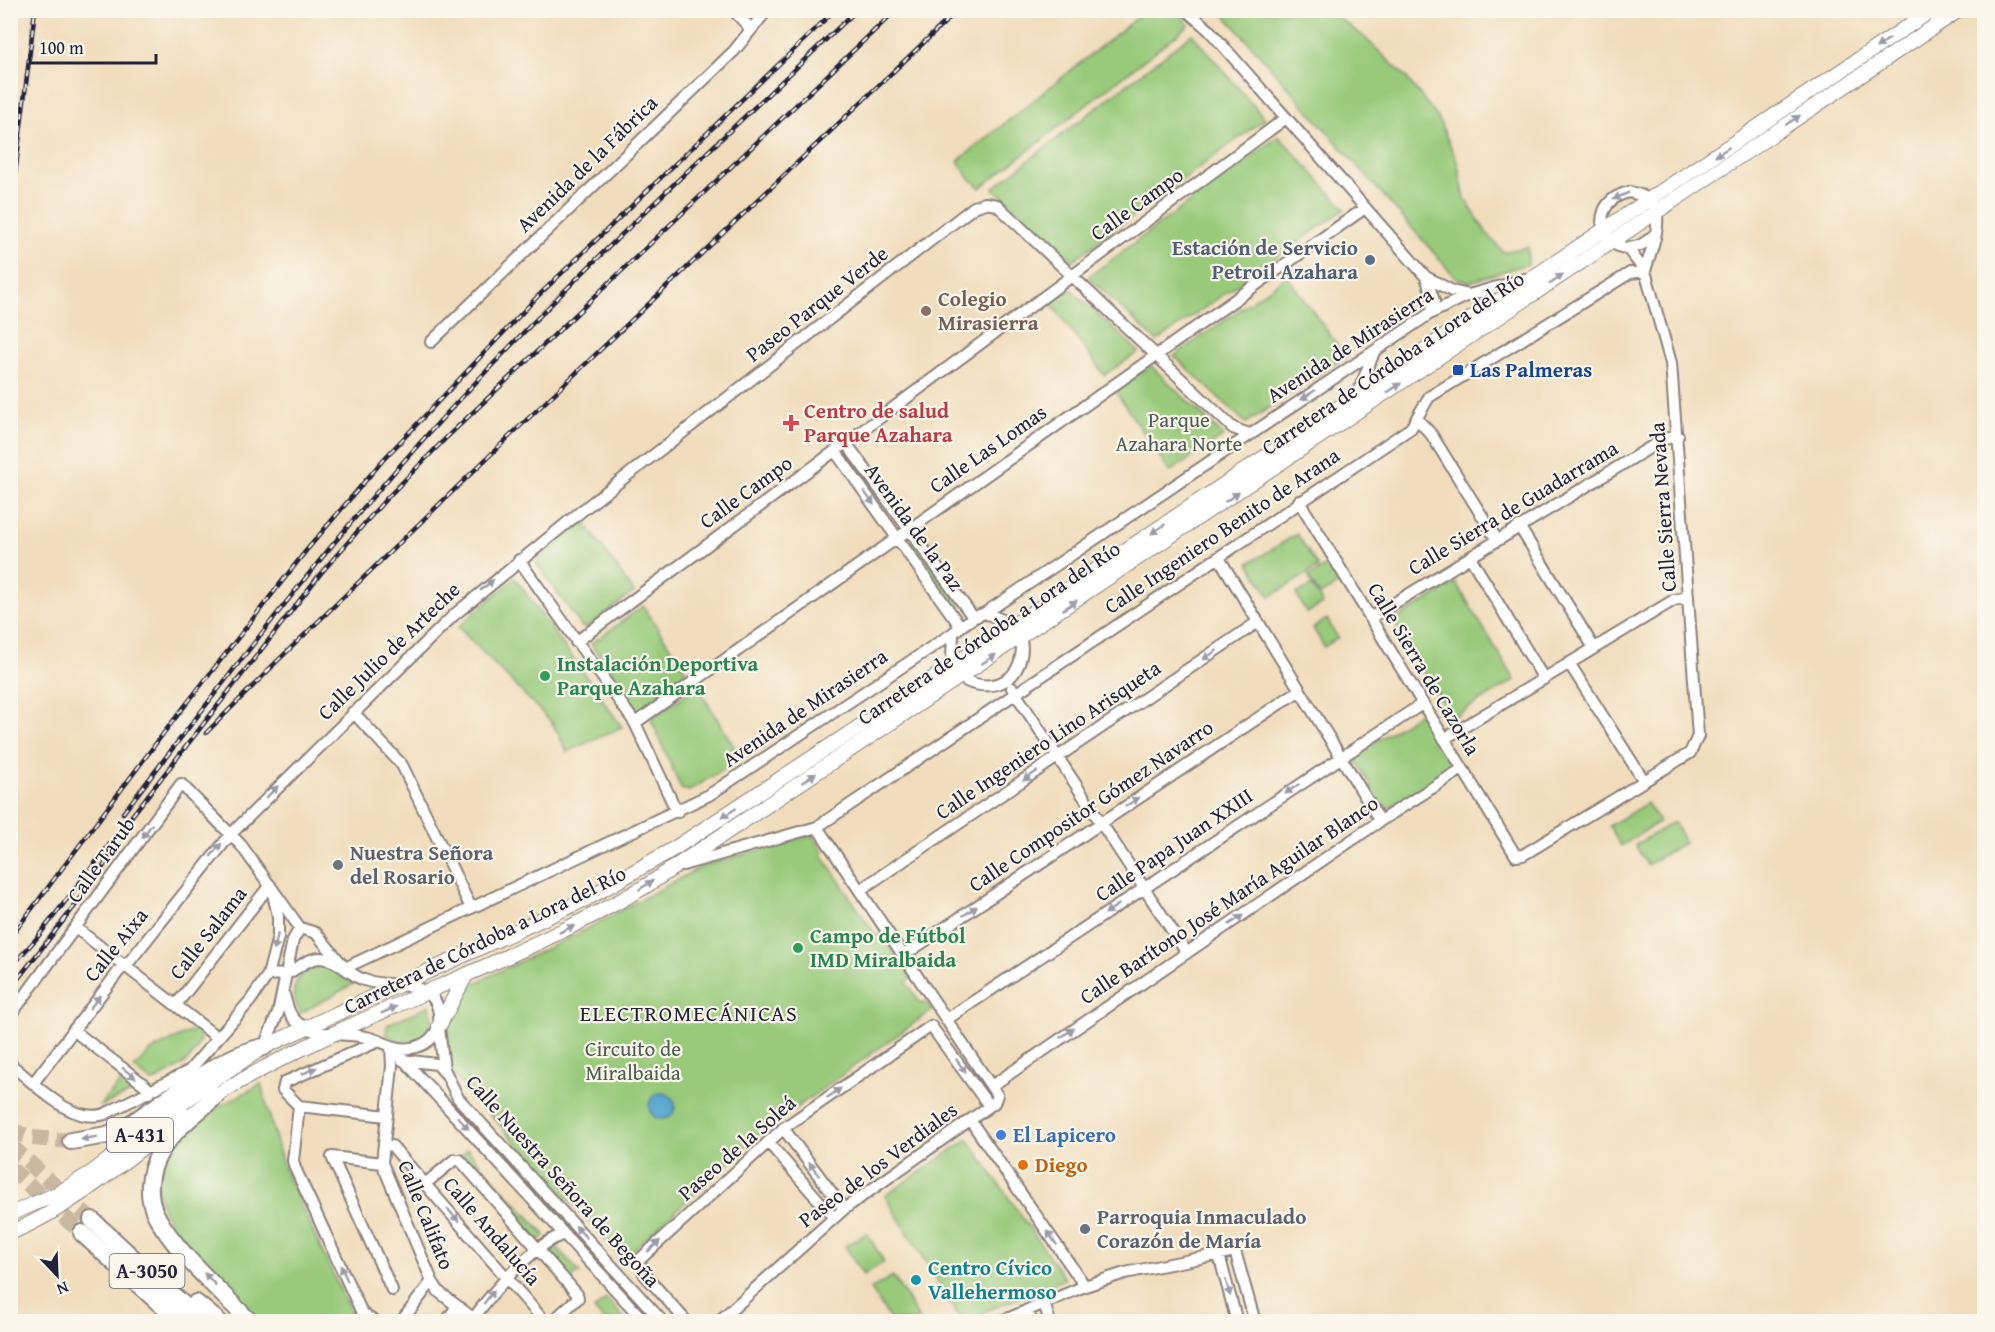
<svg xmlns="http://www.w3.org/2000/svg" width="1995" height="1332" viewBox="0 0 1995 1332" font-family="'Gentium Book Plus',serif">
	<rect width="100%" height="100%" fill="#fbf7ec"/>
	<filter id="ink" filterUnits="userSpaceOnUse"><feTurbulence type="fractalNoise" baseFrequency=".0167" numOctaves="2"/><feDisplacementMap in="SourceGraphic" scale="12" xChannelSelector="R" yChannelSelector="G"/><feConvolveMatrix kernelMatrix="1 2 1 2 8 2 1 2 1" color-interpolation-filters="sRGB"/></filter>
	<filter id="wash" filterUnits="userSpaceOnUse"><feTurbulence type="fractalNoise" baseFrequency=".008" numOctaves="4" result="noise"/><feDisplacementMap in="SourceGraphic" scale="24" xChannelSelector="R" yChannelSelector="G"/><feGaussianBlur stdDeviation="1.35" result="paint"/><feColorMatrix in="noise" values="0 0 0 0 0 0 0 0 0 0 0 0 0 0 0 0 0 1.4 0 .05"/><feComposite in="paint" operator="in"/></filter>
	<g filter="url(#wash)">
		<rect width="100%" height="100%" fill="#f1ddbc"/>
		<path fill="#98ca7a" stroke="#5d765a" stroke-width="1.5" d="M1145 11H1176L1189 25 980 188 967 175 958 161Z
			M1221 11H1329L1363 36 1406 77 1438 118 1457 161 1465 199 1486 232 1503 252 1528 247V264L1469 282 1456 278Z
			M1192 34 1265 119 1072 261 993 188Z
			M1279 136 1345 209 1157 341 1088 277Z
			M1287 276 1346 357 1246 423 1174 356Z
			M1069 288 1139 352 1104 375 1050 302Z
			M1151 366 1224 436 1170 472 1115 391Z
			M585 523 634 592 586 628 582 627 537 564V559Z
			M1297 534 1318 567 1270 597 1249 563Z
			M909 541 915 542 961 604 959 609H954L908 546Z
			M1328 565 1339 584 1320 595 1308 577Z
			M515 578 622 727 567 752 553 724 458 627Z
			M1456 583 1515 680 1452 718 1393 621Z
			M1312 585 1323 604 1307 613 1296 594Z
			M643 606 690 677 639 712 591 644Z
			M1327 619 1338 638 1324 647 1313 628Z
			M697 686 741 758 689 791 681 789 651 719Z
			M1420 713 1454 767 1388 809 1385 804 1381 807 1369 789 1372 787 1353 756Z
			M1647 803 1659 822 1621 846 1609 826Z
			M1674 822 1685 842 1647 865 1635 845Z
			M813 835 824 852 822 855 876 936 881 933 911 978 906 982 921 1004 926 1002 932 1010 761 1133 623 1259 451 1072 448 1058 447 1027 454 1002 471 985 579 933 703 866Z
			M319 966 334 970 355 983 301 1013C286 993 295 972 319 966Z
			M430 1005C439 1042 413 1050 385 1034L388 1024Z
			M196 1029 201 1034C198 1061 174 1071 152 1082L134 1068 152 1050Z
			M124 1078 139 1089 99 1107Z
			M261 1084 284 1169 351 1313 359 1321H258C240 1303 223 1284 205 1265 155 1213 133 1175 197 1121 215 1106 241 1096 261 1084Z
			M968 1139 1065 1279 962 1321 885 1196Z
			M467 1149 505 1191 496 1196 460 1158Z
			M509 1195 545 1235 536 1243 505 1204 510 1200Z
			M867 1233 884 1262 863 1275 845 1246Z
			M555 1245 580 1273 574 1275 572 1281 544 1254Z
			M893 1276 919 1319 916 1321H891L871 1289Z
			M606 1299 627 1321H605L594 1310Z"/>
		<path fill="#55a5cf" stroke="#3c6485" stroke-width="1.5" d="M649 1106a13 13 0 1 1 26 0a13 13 0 1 1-26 0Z"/>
	</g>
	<g filter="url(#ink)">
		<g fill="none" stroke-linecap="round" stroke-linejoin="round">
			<path stroke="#c8b8a2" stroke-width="16" stroke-dasharray="16 8" stroke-linecap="butt" d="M10 1130 32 1138 71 1141
				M10 1145 92 1220
				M10 1168 82 1233"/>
			<g stroke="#8a807c" stroke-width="14">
				<path id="minor" d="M733 10 750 28
					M1186 10 1209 30 1426 277 1434 301 1431 313
					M1645 271C1653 241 1675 200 1629 192 1575 205 1613 278 1655 234
					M1426 277 1452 291 1469 295
					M431 342 734 51 767 10
					M1357 396 1374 352
					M1417 419 1431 434 1497 540
					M846 443 973 617
					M835 451 960 626
					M1299 501 1516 856 1523 855 1690 753 1698 736 1671 363 1645 271 1627 248
					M1519 526 1594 648
					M1470 557 1544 679
					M1219 558 1380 821
					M519 560 635 723 677 812
					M985 613C993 617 1008 620 1014 627 1028 641 1022 671 1006 680 990 690 960 686 953 666 951 657 953 643 953 633 963 624 972 617 985 613L1431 313 1469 295 1525 279
					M1370 618 1664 439 1678 436
					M576 642 1286 118
					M1569 663 1644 781
					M1012 688 1187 953
					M353 712 402 765 471 908
					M635 723 1365 208
					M1444 739 1674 600 1688 597
					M683 865 817 827 1411 428 1429 397 1630 273 1645 271
					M860 890 1258 622
					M76 928 218 1038
					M904 955 1300 690
					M345 968 709 795 953 633
					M268 975C273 974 281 975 286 974 297 970 305 959 319 958 338 958 347 974 364 980 392 990 444 974 439 1026 434 1038 425 1046 411 1048 396 1051 381 1040 366 1037 345 1032 317 1038 298 1023 289 1016 287 1005 284 995
					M176 1005 270 885
					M10 1016 181 784 241 845 300 928 316 933 345 968
					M947 1019 1422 704
					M439 1028 444 1069 458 1098 663 1322
					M73 1030 146 1086 149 1093
					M391 1046 645 1322
					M391 1046 392 1066 382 1163 432 1281 439 1292 478 1322
					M264 1047 278 1013 293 940 300 928
					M402 1060 437 1064 445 1073
					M10 1064C36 1084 71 1125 105 1114L189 1071 250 1001 268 975 278 937V916L273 894
					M34 1082 119 971 130 961 231 834 454 615 584 509 974 207 985 203 997 205 1233 428 1249 434
					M993 1085 1380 821 1462 769
					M299 1106 293 1161 295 1168 362 1313 375 1322
					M299 1106 283 1090 285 1082 379 1041
					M299 1106 387 1116
					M970 1120 1085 1286
					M783 1128 844 1209
					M768 1142 834 1218
					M384 1144 392 1146 545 1322
					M332 1157 392 1290
					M332 1157 382 1163
					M425 1184 454 1160H460L577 1294 578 1298 552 1322
					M1219 1255 1237 1322
					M1044 1303 1050 1322
					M1027 1310 1032 1322
					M474 1318C492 1292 534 1244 564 1234
					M401 1322 432 1281
					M446 1322 457 1306
					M687 1322 645 1275 638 1261 785 1127 931 1026 989 1106
					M718 1322 844 1209 994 1103 997 1095 817 827
					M1000 1322 1085 1286 1125 1273 1235 1251 1255 1322"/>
			</g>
			<g stroke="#8a807c" stroke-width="16">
				<path id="major" d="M439 1026 466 975
					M208 1100C346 1015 506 969 646 886L1959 10
					M10 1214 57 1194 91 1173 216 1078 264 1047 588 898 675 848 1017 623 1932 10
					M10 1233C75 1206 129 1157 184 1115"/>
			</g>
			<g stroke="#8a807c" stroke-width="20">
				<path id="highway" d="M217 1095C197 1113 172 1130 159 1154 149 1172 146 1196 156 1215 176 1253 220 1290 250 1322
					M71 1141 107 1135 124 1128C163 1104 221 1054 264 1047
					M92 1220 202 1322
					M82 1233 180 1322
					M196 1303 219 1322"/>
			</g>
			<use href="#minor" stroke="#fff" stroke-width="10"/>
			<use href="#major" stroke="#fff" stroke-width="14"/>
			<use href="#highway" stroke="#fff" stroke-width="16"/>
			<g stroke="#22223b" stroke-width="4.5">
				<path id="rail" d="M10 216 35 10
					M266 672 515 431 958 10
					M206 733 272 667
					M123 813C215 694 304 574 403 462 544 302 702 158 857 10
					M10 938 166 730 305 552 383 460 537 297 835 10
					M10 968 36 939 321 573 386 499 447 437 896 10
					M10 989 95 880 111 854"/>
			</g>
			<use href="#rail" stroke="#fbf7ec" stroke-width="2" stroke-dasharray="7" stroke-linecap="butt"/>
		</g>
		<defs><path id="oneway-solid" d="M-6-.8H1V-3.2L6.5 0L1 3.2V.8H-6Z" transform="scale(1.5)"/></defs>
		<g fill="#9c9ca7">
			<use href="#oneway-solid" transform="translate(1883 43) rotate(146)"/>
			<use href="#oneway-solid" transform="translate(1793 120) rotate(-33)"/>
			<use href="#oneway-solid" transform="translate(1722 152) rotate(146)"/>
			<use href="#oneway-solid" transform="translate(1621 196) rotate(156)"/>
			<use href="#oneway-solid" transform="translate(1556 279) rotate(-34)"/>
			<use href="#oneway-solid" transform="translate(1394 388) rotate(-34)"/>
			<use href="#oneway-solid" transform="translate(1308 395) rotate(146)"/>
			<use href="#oneway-solid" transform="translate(1232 497) rotate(-34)"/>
			<use href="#oneway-solid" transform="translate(869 498) rotate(54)"/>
			<use href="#oneway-solid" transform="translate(1158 529) rotate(146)"/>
			<use href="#oneway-solid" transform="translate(487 585) rotate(-40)"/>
			<use href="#oneway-solid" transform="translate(1070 605) rotate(-34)"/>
			<use href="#oneway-solid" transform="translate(1210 655) rotate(146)"/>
			<use href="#oneway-solid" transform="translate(989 659) rotate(-33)"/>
			<use href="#oneway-solid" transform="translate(1030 776) rotate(146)"/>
			<use href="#oneway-solid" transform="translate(809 778) rotate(-33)"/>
			<use href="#oneway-solid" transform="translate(1292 789) rotate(146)"/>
			<use href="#oneway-solid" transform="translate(272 792) rotate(-45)"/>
			<use href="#oneway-solid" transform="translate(1132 802) rotate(-34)"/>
			<use href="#oneway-solid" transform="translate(729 813) rotate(147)"/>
			<use href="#oneway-solid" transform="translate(147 831) rotate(126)"/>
			<use href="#oneway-solid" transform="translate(216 850) rotate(-50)"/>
			<use href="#oneway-solid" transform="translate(646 885) rotate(-33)"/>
			<use href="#oneway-solid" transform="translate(1112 909) rotate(146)"/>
			<use href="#oneway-solid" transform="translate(970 911) rotate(-34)"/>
			<use href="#oneway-solid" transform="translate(1236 920) rotate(-34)"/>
			<use href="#oneway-solid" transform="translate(567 929) rotate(-25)"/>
			<use href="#oneway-solid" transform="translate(276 942) rotate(102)"/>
			<use href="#oneway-solid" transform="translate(95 1002) rotate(-52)"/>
			<use href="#oneway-solid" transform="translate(389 1010) rotate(-24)"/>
			<use href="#oneway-solid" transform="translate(1067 1033) rotate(-34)"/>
			<use href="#oneway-solid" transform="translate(961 1066) rotate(55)"/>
			<use href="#oneway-solid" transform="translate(309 1071) rotate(-24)"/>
			<use href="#oneway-solid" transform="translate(129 1073) rotate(38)"/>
			<use href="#oneway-solid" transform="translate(834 1093) rotate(-34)"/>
			<use href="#oneway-solid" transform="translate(463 1123) rotate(48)"/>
			<use href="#oneway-solid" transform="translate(89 1138) rotate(171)"/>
			<use href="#oneway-solid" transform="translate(814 1169) rotate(-127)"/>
			<use href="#oneway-solid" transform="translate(453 1215) rotate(49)"/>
			<use href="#oneway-solid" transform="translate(581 1232) rotate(-133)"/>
			<use href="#oneway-solid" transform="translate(1052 1238) rotate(-125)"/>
			<use href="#oneway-solid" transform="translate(654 1246) rotate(-42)"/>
			<use href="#oneway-solid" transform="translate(344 1273) rotate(-115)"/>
			<use href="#oneway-solid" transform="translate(210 1279) rotate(-134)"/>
			<use href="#oneway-solid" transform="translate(1228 1288) rotate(74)"/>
			<use href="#oneway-solid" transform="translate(489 1297) rotate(-52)"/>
		</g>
	</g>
	<circle fill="#5c6f8a" stroke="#fbf7ec" stroke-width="2" cx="1370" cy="260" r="6"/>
	<circle fill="#8d6e63" stroke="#fbf7ec" stroke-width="2" cx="926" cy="311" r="6"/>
	<rect fill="#1a4fb4" stroke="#fbf7ec" stroke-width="2" x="1452" y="364" width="12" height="12" rx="3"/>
	<path fill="#e0444e" stroke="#fbf7ec" stroke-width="2" d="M788 414h6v6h6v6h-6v6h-6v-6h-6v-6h6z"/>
	<g fill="#2e9e5b" stroke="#fbf7ec" stroke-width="2">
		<circle cx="545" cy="676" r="6"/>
		<circle cx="798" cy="948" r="6"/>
	</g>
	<g fill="#6b7280" stroke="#fbf7ec" stroke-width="2">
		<circle cx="338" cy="865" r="6"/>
		<circle cx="1085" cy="1229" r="6"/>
	</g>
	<circle fill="#3f7fe0" stroke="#fbf7ec" stroke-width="2" cx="1001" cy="1135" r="6"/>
	<circle fill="#e8710a" stroke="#fbf7ec" stroke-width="2" cx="1023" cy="1165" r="6"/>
	<circle fill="#0f9aa8" stroke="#fbf7ec" stroke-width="2" cx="916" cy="1280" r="6"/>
	<g text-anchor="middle" stroke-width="4.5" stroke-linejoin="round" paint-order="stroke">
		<g fill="#fbf7ec" stroke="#636270" stroke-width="1.5">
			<rect x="107" y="1118" width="66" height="34" rx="4.5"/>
			<rect x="109.5" y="1254" width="75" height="34" rx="4.5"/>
		</g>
		<g font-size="20" font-weight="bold" fill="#22223b">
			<text x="140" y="1142">A-431</text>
			<text x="147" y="1278">A-3050</text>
		</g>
		<g font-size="21" fill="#22223b" stroke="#fbf7ec">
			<text transform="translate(587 164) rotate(-44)" y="7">Avenida de la Fábrica</text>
			<text transform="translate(1137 204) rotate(-36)" y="7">Calle Campo</text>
			<text transform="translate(817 304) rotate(-38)" y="7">Paseo Parque Verde</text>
			<text transform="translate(1350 345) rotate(-33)" y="7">Avenida de Mirasierra</text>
			<text transform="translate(1393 363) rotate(-34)" y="7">Carretera de Córdoba a Lora del Río</text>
			<text transform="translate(988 449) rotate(-35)" y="7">Calle Las Lomas</text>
			<text transform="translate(746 492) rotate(-36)" y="7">Calle Campo</text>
			<text transform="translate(1663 507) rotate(-94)" y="7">Calle Sierra Nevada</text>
			<text transform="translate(1513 508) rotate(-31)" y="7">Calle Sierra de Guadarrama</text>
			<text transform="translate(914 527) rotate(54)" y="7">Avenida de la Paz</text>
			<text transform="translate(1222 531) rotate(-34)" y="7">Calle Ingeniero Benito de Arana</text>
			<text transform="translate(989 633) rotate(-34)" y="7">Carretera de Córdoba a Lora del Río</text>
			<text transform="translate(389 651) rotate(-44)" y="7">Calle Julio de Arteche</text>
			<text transform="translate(1424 669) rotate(59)" y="7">Calle Sierra de Cazorla</text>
			<text transform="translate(805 708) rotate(-34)" y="7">Avenida de Mirasierra</text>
			<text transform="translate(1048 740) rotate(-34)" y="7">Calle Ingeniero Lino Arisqueta</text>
			<text transform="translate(1091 806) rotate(-34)" y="7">Calle Compositor Gómez Navarro</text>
			<text transform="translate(1174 845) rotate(-34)" y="7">Calle Papa Juan XXIII</text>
			<text transform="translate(101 860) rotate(-54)" y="7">Calle Tarub</text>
			<text transform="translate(1229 900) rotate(-34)" y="7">Calle Barítono José María Aguilar Blanco</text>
			<text transform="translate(208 933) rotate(-52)" y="7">Calle Salama</text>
			<text transform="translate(485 940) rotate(-26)" y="7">Carretera de Córdoba a Lora del Río</text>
			<text transform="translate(116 945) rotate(-51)" y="7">Calle Aixa</text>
			<text transform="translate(737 1148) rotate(-41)" y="7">Paseo de la Soleá</text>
			<text transform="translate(878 1165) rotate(-37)" y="7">Paseo de los Verdiales</text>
			<text transform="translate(563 1181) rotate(48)" y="7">Calle Nuestra Señora de Begoña</text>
			<text transform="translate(426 1215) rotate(68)" y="7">Calle Califato</text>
			<text transform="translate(492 1231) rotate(49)" y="7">Calle Andalucía</text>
		</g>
		<g font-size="21" font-weight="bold" fill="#4e5e75" stroke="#fbf7ec" text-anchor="end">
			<text x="1358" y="255">Estación de Servicio<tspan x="1358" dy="24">Petroil Azahara</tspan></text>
		</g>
		<g font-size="21" font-weight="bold" fill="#785e54" stroke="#fbf7ec" text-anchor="start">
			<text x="938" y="306">Colegio<tspan x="938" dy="24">Mirasierra</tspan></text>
		</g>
		<g font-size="21" font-weight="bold" fill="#164399" stroke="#fbf7ec" text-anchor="start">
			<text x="1470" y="377">Las Palmeras</text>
		</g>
		<g font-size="21" font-weight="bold" fill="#be3a42" stroke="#fbf7ec" text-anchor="start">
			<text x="804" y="418">Centro de salud<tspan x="804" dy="24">Parque Azahara</tspan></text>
		</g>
		<g font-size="21" fill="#4b5d51" stroke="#fbf7ec">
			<text x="1179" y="427">Parque<tspan x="1179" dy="24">Azahara Norte</tspan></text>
			<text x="633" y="1056">Circuito de<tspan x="633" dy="24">Miralbaida</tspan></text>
		</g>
		<g font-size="21" font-weight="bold" fill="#27864d" stroke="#fbf7ec" text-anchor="start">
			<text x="557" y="671">Instalación Deportiva<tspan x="557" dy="24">Parque Azahara</tspan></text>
			<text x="810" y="943">Campo de Fútbol<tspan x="810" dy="24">IMD Miralbaida</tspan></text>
		</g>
		<g font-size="21" font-weight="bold" fill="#5b616d" stroke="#fbf7ec" text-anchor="start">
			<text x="350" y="860">Nuestra Señora<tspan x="350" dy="24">del Rosario</tspan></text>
			<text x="1097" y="1224">Parroquia Inmaculado<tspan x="1097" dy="24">Corazón de María</tspan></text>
		</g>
		<g font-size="21" font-weight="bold" fill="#366cbe" stroke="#fbf7ec" text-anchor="start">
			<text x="1013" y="1142">El Lapicero</text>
		</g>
		<g font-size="21" font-weight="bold" fill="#c56008" stroke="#fbf7ec" text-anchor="start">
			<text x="1035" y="1172">Diego</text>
		</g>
		<g font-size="21" font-weight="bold" fill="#0d838f" stroke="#fbf7ec" text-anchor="start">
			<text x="928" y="1275">Centro Cívico<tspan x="928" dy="24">Vallehermoso</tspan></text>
		</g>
		<g font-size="22" letter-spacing="1.5" fill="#22223b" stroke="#fbf7ec">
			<text x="689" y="1021">ELECTROMECÁNICAS</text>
		</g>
	</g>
	<rect width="1995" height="1332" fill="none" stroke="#fbf7ec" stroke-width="36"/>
	<g transform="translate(57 1275) rotate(157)" stroke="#fbf7ec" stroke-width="4.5" paint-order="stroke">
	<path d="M0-4.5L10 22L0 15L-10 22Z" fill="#22223b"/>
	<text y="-9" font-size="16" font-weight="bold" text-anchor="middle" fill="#22223b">N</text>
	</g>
	<path d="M30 54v9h126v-9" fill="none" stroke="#22223b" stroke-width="3"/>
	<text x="39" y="54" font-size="18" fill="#22223b" stroke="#fbf7ec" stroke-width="4.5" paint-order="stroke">100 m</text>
</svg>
